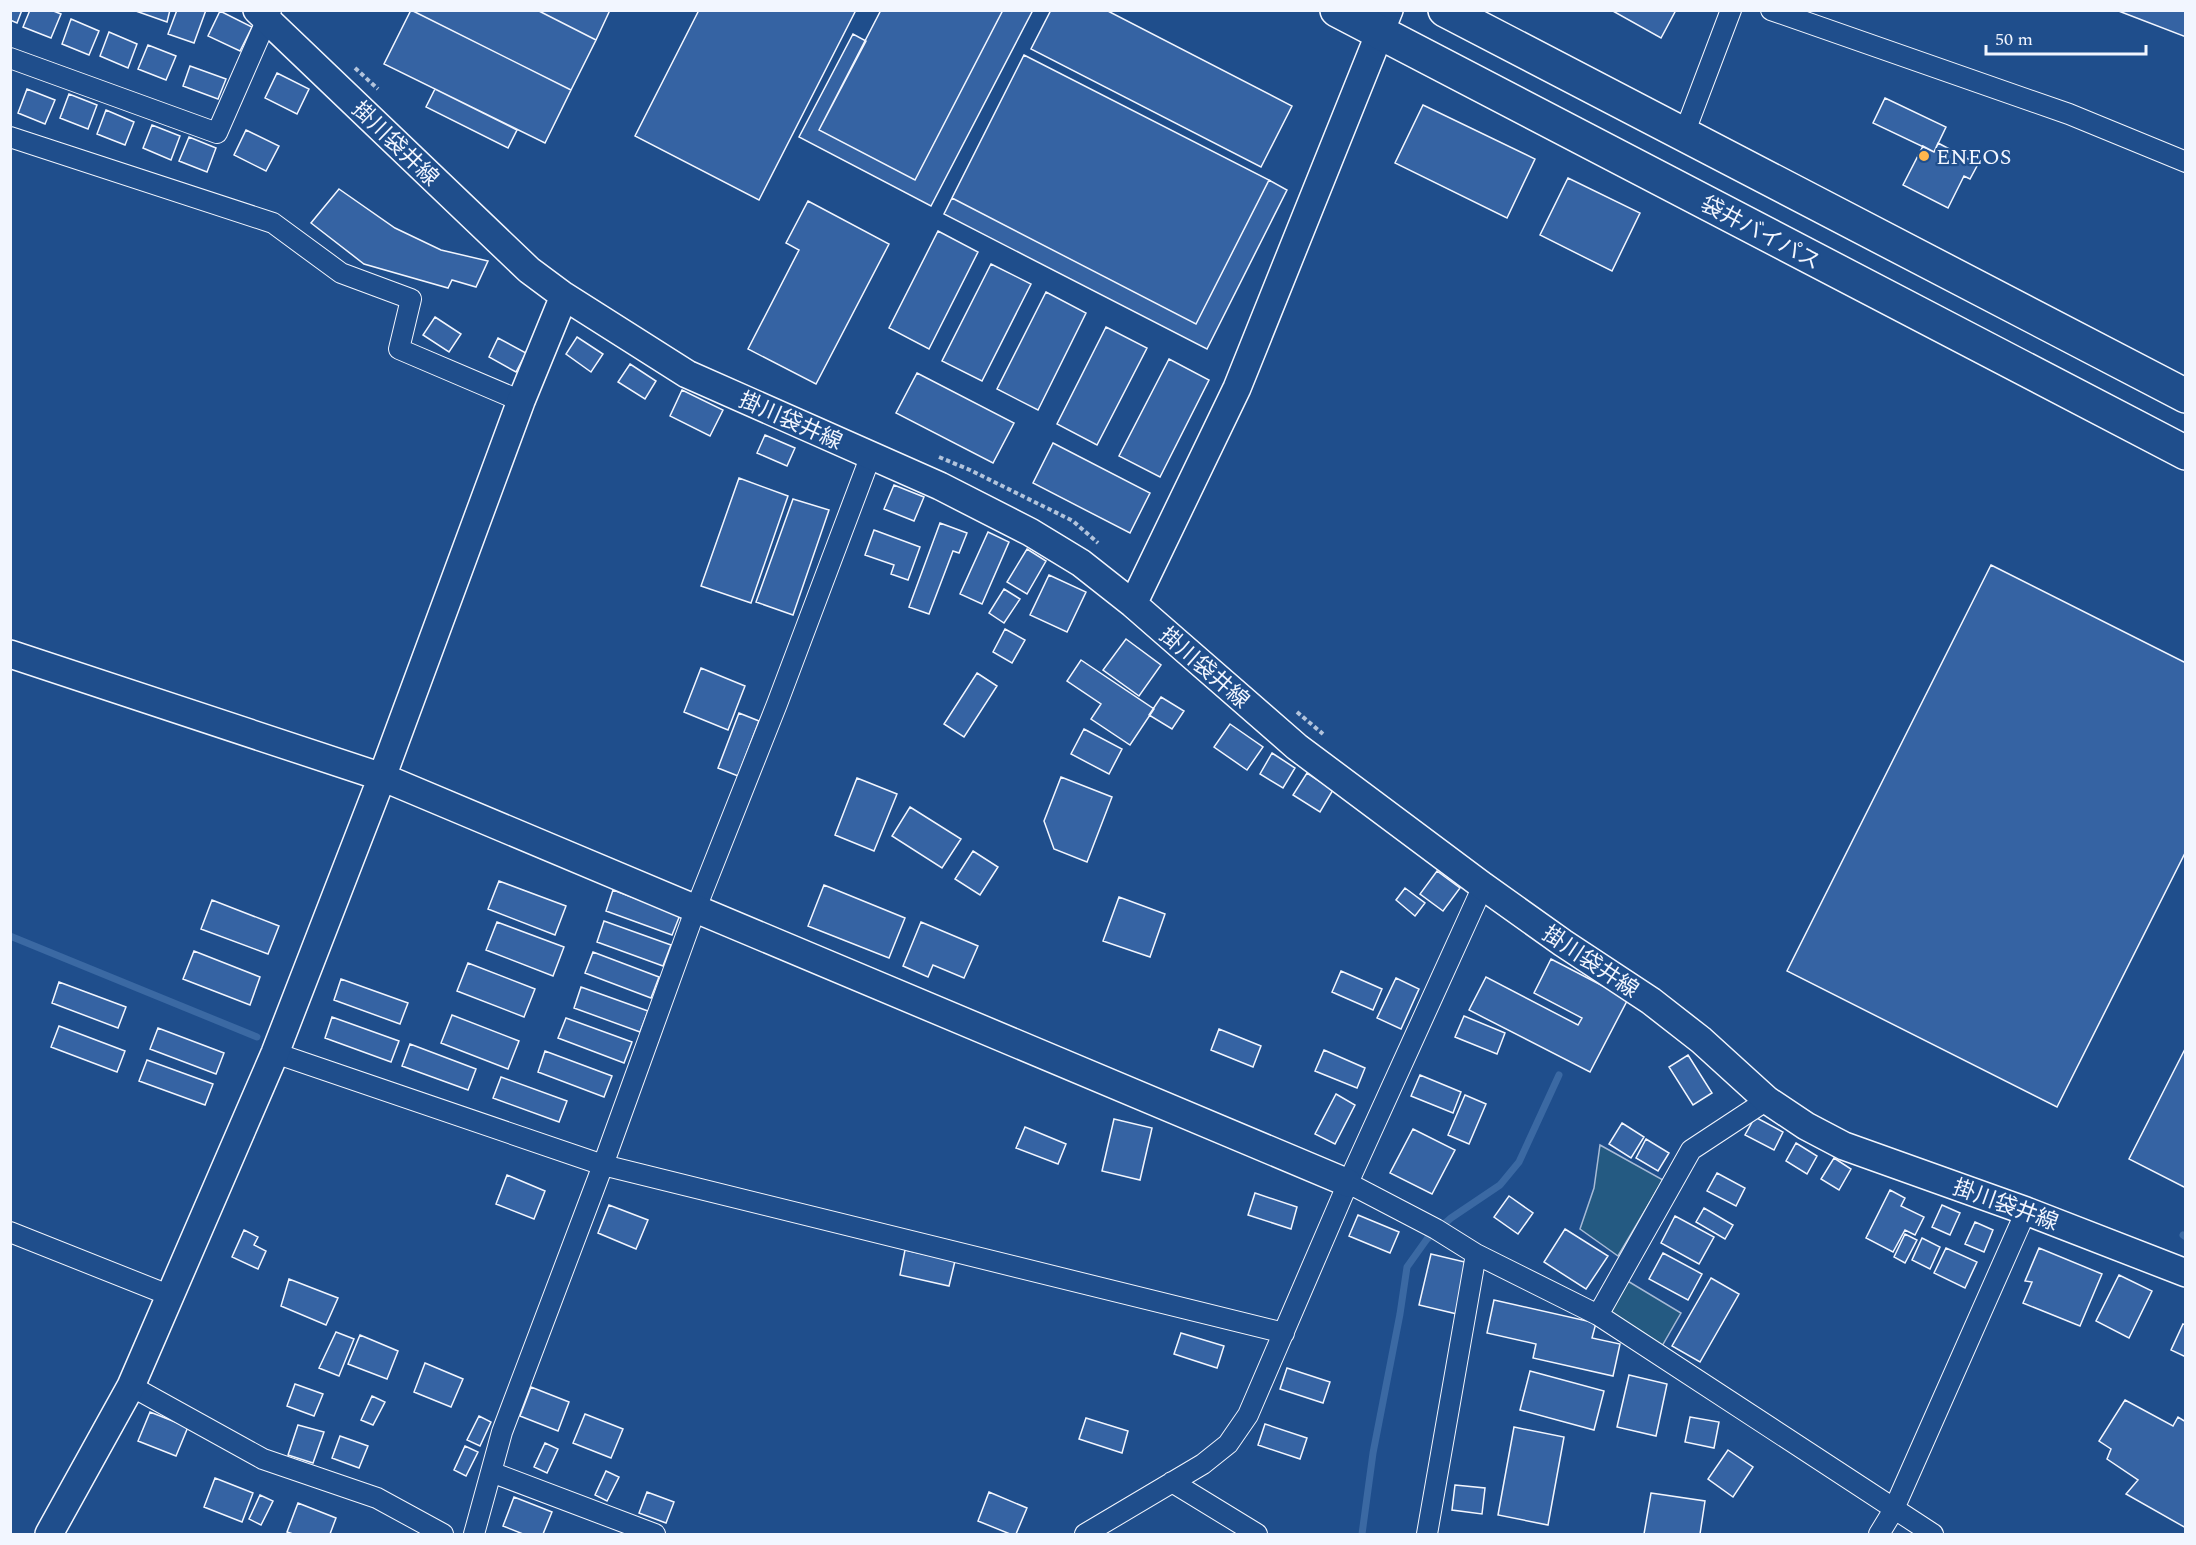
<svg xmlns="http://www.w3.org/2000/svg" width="2196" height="1545" viewBox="0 0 2196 1545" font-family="Spectral,'Noto Sans JP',serif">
	<rect width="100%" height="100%" fill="#1f4e8c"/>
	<path fill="#245a82" stroke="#a8bbd7" stroke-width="1.5" d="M1600 1145 1663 1180 1618 1256 1580 1229 1594 1188Z
		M1626 1280 1681 1313 1662 1346 1607 1313Z"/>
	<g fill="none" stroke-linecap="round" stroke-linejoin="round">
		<path stroke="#3b69a3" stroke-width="7" d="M10 936 257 1037
			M2183 1235 2186 1237
			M1362 1534 1373 1453 1400 1314 1407 1267 1427 1239 1451 1218 1500 1185 1519 1162 1559 1075"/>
	</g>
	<path fill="#3563a3" stroke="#f2f6ff" stroke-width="1.5" d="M10 10H22L17 23 10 20Z
		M30 10H51L61 14 51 38 23 27Z
		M133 10H170L167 22Z
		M177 10H206L194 43 168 34Z
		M411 10 571 90 545 143 384 64Z
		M411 10H537L596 40 571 90Z
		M537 10H610L596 40Z
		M699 10H856L759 200 635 136Z
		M881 10H1003L915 180 819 130Z
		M1003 10H1033L931 206 799 137 853 34 866 41 819 130 915 180Z
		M1051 10H1106L1292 106 1261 167 1031 49Z
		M1611 10H1676L1661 38Z
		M2116 10H2186V37Z
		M220 11 252 27 240 51 208 36Z
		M71 19 99 31 89 55 62 44Z
		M109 32 137 44 128 68 100 56Z
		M148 45 176 56 166 80 138 69Z
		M1024 55 1269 180 1196 324 952 198Z
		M190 66 226 79 218 99 183 86Z
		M277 73 309 89 297 114 265 98Z
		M27 89 55 100 45 124 18 113Z
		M435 89 517 130 508 148 426 107Z
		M69 94 97 105 88 129 60 118Z
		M1885 98 1946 127 1934 152 1873 123Z
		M1423 105 1535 159 1507 218 1395 163Z
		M106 110 134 122 125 145 97 134Z
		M152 125 180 136 171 160 143 148Z
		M246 130 279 146 266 171 234 155Z
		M189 137 216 148 207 172 179 161Z
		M1938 143 1978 164 1970 179 1964 176 1948 208 1903 185 1923 146 1934 152Z
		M1568 178 1640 213 1612 271 1540 235Z
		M1269 180 1287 190 1207 349 944 214 952 198 1196 324Z
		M339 189 395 228 441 250 488 261 476 287 452 280 448 288 364 264 311 223Z
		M808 201 889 244 816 384 748 349 799 250 786 243Z
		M938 231 978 252 929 349 889 328Z
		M991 264 1031 284 982 381 942 361Z
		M1046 292 1086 313 1038 410 997 389Z
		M435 317 461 334 449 352 423 335Z
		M1106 327 1147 348 1097 445 1057 424Z
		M577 337 603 354 591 372 566 354Z
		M498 338 526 353 516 372 489 357Z
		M1169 359 1209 380 1160 477 1119 456Z
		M630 364 656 381 645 399 618 382Z
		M917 373 1014 423 993 463 896 413Z
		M682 390 723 410 710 436 670 416Z
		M765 435 795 448 787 466 757 453Z
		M1053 443 1150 493 1130 533 1033 483Z
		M739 478 788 496 751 603 701 586Z
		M894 485 924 497 914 521 884 509Z
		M793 499 829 510 793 615 756 602Z
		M940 523 967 533 959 553 953 551 929 614 909 607Z
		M874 530 920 547 908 580 891 574 894 565 865 555Z
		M988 532 1009 542 982 604 960 594Z
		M1027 549 1046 561 1027 594 1007 582Z
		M1991 565 2186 663V851L2057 1107 1787 971Z
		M1049 575 1086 592 1067 632 1030 615Z
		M1004 589 1020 599 1004 623 989 613Z
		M1005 629 1025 640 1012 663 993 652Z
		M1126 639 1161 665 1139 696 1103 670Z
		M1081 660 1154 709 1130 745 1091 719 1101 704 1067 681Z
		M701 668 745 686 728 730 684 712Z
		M977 673 997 686 964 737 944 724Z
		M1161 697 1184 711 1172 729 1149 715Z
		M739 713 759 721 738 776 718 768Z
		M1230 724 1263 747 1247 770 1214 747Z
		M1084 729 1122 749 1109 774 1071 754Z
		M1272 753 1295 768 1283 788 1260 774Z
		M1307 773 1333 790 1320 812 1293 795Z
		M1061 777 1112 797 1087 862 1054 849 1044 821Z
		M857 778 897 794 874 851 835 835Z
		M910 807 961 839 942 868 892 836Z
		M973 851 998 867 980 895 955 879Z
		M1437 871 1460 888 1443 911 1420 894Z
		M499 881 566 906 555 935 488 909Z
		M824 885 905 918 889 958 808 926Z
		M1405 888 1425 903 1415 916 1396 900Z
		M613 890 680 915 672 935 606 911Z
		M1119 897 1165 914 1150 957 1103 941Z
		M212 900 279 926 268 954 201 929Z
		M604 921 671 945 663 966 597 942Z
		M497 922 564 947 553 976 486 950Z
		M921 922 978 946 964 978 933 965 928 977 903 966Z
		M194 951 260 977 250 1005 183 979Z
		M593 952 659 977 651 998 585 973Z
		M1551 959 1628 999 1590 1072 1469 1010 1486 977 1578 1025 1582 1018 1534 993Z
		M468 963 535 989 524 1017 457 991Z
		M1341 971 1382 989 1373 1010 1332 992Z
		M1396 978 1419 989 1401 1029 1377 1018Z
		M341 979 408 1003 400 1024 334 1000Z
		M59 982 126 1007 118 1028 52 1003Z
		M581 987 648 1011 640 1032 574 1008Z
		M452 1015 519 1041 508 1069 441 1043Z
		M1464 1016 1505 1033 1497 1054 1455 1037Z
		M332 1017 399 1041 391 1062 325 1038Z
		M566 1018 632 1042 624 1063 558 1038Z
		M59 1026 125 1051 117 1072 51 1047Z
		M158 1028 224 1053 216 1074 150 1049Z
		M1219 1029 1261 1046 1253 1067 1211 1050Z
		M410 1044 476 1069 468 1090 402 1066Z
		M2186 1047V1188L2129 1159Z
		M1324 1050 1365 1068 1357 1088 1315 1071Z
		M545 1051 612 1076 604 1097 538 1072Z
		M1688 1055 1712 1093 1693 1105 1669 1067Z
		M147 1060 213 1084 205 1105 139 1081Z
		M1420 1075 1461 1092 1453 1113 1411 1096Z
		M501 1077 567 1101 559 1122 493 1098Z
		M1336 1094 1355 1105 1335 1144 1315 1134Z
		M1465 1095 1486 1104 1469 1144 1448 1135Z
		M1755 1117 1783 1132 1774 1150 1745 1135Z
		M1114 1119 1152 1128 1140 1180 1102 1171Z
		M1622 1123 1644 1137 1631 1158 1609 1144Z
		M1025 1127 1066 1144 1058 1164 1016 1148Z
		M1413 1129 1455 1150 1432 1194 1390 1173Z
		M1646 1139 1669 1153 1658 1171 1636 1158Z
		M1796 1143 1817 1156 1807 1174 1786 1161Z
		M1834 1158 1851 1169 1839 1190 1821 1179Z
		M1717 1173 1745 1188 1736 1206 1707 1191Z
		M507 1175 545 1191 534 1219 496 1204Z
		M1890 1190 1905 1198 1901 1206 1924 1217 1915 1235 1905 1230 1893 1252 1866 1238Z
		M1255 1193 1297 1207 1291 1229 1248 1215Z
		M1509 1196 1533 1213 1518 1234 1494 1217Z
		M609 1205 648 1220 636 1249 598 1233Z
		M1942 1205 1960 1213 1950 1235 1932 1227Z
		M1704 1208 1733 1225 1725 1239 1696 1222Z
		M1358 1215 1399 1232 1390 1253 1349 1236Z
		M1675 1216 1714 1237 1699 1264 1661 1243Z
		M1975 1222 1993 1230 1984 1252 1965 1244Z
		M1565 1229 1608 1256 1586 1289 1544 1262Z
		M244 1230 258 1237 254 1245 266 1251 258 1269 232 1257Z
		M1905 1234 1917 1240 1905 1263 1894 1257Z
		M1922 1238 1940 1247 1930 1269 1912 1260Z
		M1946 1248 1977 1262 1965 1288 1934 1273Z
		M2039 1248 2102 1274 2080 1326 2023 1303 2032 1282 2025 1281Z
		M905 1250 955 1261 949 1286 900 1275Z
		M1663 1253 1702 1274 1688 1300 1649 1279Z
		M1431 1254 1469 1263 1457 1314 1419 1305Z
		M2119 1275 2152 1291 2129 1338 2096 1321Z
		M1711 1278 1739 1294 1700 1362 1672 1346Z
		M289 1279 338 1298 326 1325 281 1306Z
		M1494 1300 1596 1323 1592 1338 1620 1344 1613 1376 1533 1358 1536 1344 1487 1333Z
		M2183 1324 2186 1325V1357L2171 1350Z
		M336 1332 354 1339 339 1376 319 1368Z
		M1181 1333 1224 1346 1217 1368 1174 1354Z
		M360 1335 398 1351 387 1379 348 1364Z
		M425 1363 463 1379 451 1407 414 1392Z
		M1287 1368 1330 1382 1323 1403 1280 1389Z
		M1530 1371 1604 1391 1594 1430 1520 1410Z
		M1629 1375 1667 1384 1656 1436 1617 1427Z
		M295 1384 323 1394 314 1416 287 1406Z
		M531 1387 569 1402 558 1431 520 1416Z
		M372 1396 385 1402 373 1425 361 1420Z
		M2125 1400 2173 1426 2178 1417 2186 1422V1528L2126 1494 2138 1480 2107 1459 2111 1449 2099 1441Z
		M150 1412 188 1427 176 1456 138 1441Z
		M585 1414 623 1429 611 1458 573 1443Z
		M479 1416 491 1422 480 1446 467 1440Z
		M1690 1417 1719 1422 1714 1448 1685 1442Z
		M1086 1418 1128 1431 1122 1453 1079 1439Z
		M1265 1424 1307 1438 1300 1459 1258 1445Z
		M298 1425 324 1432 313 1463 288 1455Z
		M1514 1427 1564 1437 1548 1525 1498 1515Z
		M340 1436 368 1446 359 1468 332 1458Z
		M545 1443 558 1449 547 1473 534 1467Z
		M465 1446 478 1452 466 1476 454 1470Z
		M1728 1450 1753 1467 1733 1497 1708 1479Z
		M606 1471 619 1477 607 1501 595 1495Z
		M215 1478 253 1493 242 1522 204 1507Z
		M1455 1485 1485 1488 1482 1514 1452 1510Z
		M647 1492 674 1502 666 1523 639 1513Z
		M989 1492 1027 1508 1016 1534H1010L978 1521Z
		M1651 1493 1705 1501 1700 1534H1644Z
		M260 1495 273 1501 261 1525 249 1519Z
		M514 1497 552 1512 543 1534H523L503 1526Z
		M298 1503 336 1518 330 1534H293L287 1532Z"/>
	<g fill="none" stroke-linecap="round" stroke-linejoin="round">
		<g stroke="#f2f6ff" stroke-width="22">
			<path id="street" d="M1771 10 2069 114 2186 162
				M10 58 217 133 271 10
				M1684 134 1731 10
				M10 137 273 223 341 273 411 299 399 349 521 401
				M275 1053 603 1165 1284 1333
				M1348 1183 1436 1229 1476 1254 1598 1315 1933 1534
				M10 1232 171 1296
				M1598 1315 1691 1150 1767 1100
				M131 1386 263 1459 377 1498 443 1534
				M491 1472 655 1534
				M1172 1482 1257 1534
				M474 1534 502 1432 603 1165 696 908 777 704 871 455
				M1085 1534 1203 1464 1228 1444 1248 1415 1348 1183 1483 886
				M1427 1534 1476 1254
				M1879 1534 1893 1511 2026 1211"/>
		</g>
		<g stroke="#f2f6ff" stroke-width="30">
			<path id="secondary" d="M257 10 529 270 564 296 687 374 940 486 1030 532 1081 563 1133 604 1297 747 1483 886 1563 943 1651 1001 1701 1040 1767 1100 1806 1126 1844 1146 2026 1211 2186 1273
				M1133 604 1237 388 1389 10
				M10 654 382 777 1348 1183
				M49 1534 131 1386 275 1053 382 777 521 401 564 296"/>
		</g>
		<g stroke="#f2f6ff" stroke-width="36">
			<path id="highway" d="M1337 10 2186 453
				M1445 10 2186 396"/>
		</g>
		<path stroke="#b3c4dc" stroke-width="4" stroke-dasharray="4.5 3" stroke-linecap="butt" d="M355 68 378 89
			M939 457 970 470 1073 521 1098 543
			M1297 712 1323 734"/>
		<use href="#street" stroke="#1f4e8c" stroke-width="20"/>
		<use href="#secondary" stroke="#1f4e8c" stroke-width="27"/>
		<use href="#highway" stroke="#1f4e8c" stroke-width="33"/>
	</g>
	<circle fill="#ffb74d" stroke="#1f4e8c" stroke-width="2" cx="1924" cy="156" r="6"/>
	<g text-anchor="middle" stroke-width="4.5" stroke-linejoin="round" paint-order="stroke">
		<g font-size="22" fill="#f2f6ff" stroke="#1f4e8c">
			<text transform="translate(396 143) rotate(44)" y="8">掛川袋井線</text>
			<text transform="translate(1761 232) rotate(28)" y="8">袋井バイパス</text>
			<text transform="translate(791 420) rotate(24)" y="8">掛川袋井線</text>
			<text transform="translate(1205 667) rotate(41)" y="8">掛川袋井線</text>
			<text transform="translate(1591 961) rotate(34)" y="8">掛川袋井線</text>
			<text transform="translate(2006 1204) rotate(20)" y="8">掛川袋井線</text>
		</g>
		<g font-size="22" fill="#f2f6ff" stroke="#1f4e8c" text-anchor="start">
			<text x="1936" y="164">ENEOS</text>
		</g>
	</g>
	<rect width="2196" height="1545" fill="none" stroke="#f2f6ff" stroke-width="24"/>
	<path d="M1986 45v9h160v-9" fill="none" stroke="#f2f6ff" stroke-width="3"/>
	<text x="1995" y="45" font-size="18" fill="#f2f6ff" stroke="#1f4e8c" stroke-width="4.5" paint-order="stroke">50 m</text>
</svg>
